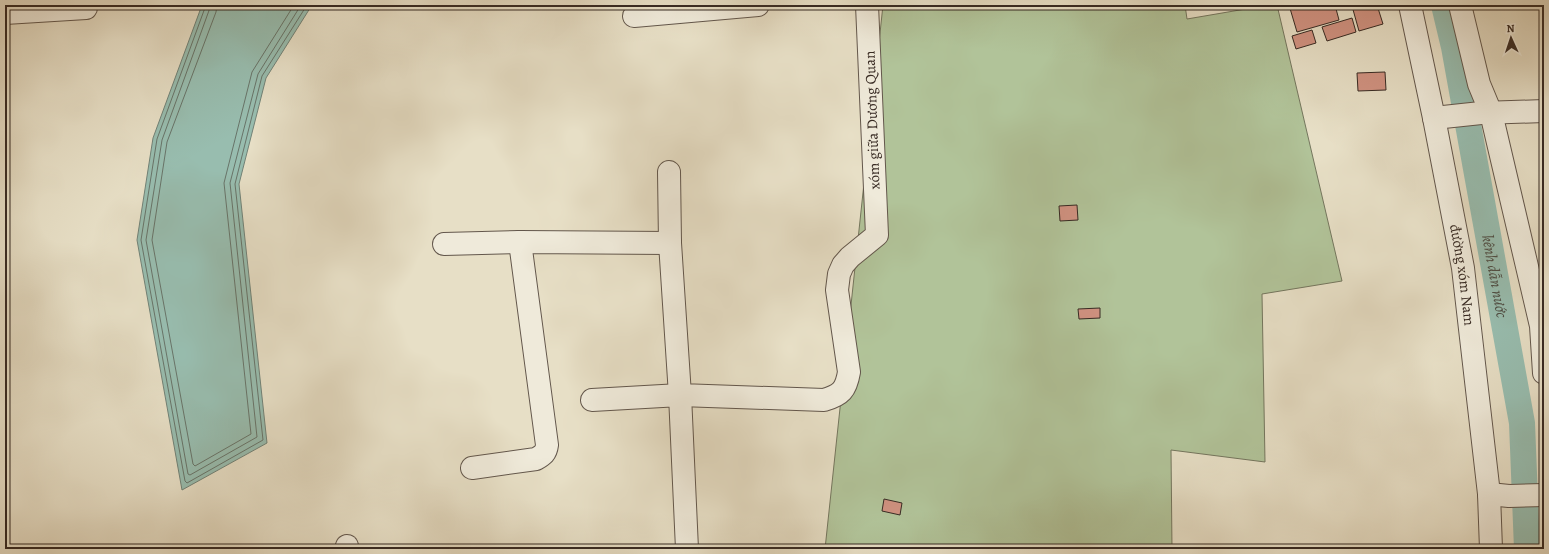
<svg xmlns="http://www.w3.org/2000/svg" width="1549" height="554" viewBox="0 0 1549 554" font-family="Alegreya,serif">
	<rect width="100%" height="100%" fill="#e7dfc6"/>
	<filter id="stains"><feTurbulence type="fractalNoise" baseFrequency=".005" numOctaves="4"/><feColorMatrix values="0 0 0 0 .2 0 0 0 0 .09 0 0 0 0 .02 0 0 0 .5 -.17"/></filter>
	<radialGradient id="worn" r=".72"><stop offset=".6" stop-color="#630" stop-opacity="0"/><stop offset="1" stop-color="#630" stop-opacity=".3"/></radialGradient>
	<path fill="#b1c399" stroke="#74765e" d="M883 5H1185L1187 19 1269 5H1277L1342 281 1262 294 1265 462 1171 450 1172 549H825Z"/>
	<path fill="#98bdaf" stroke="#718277" d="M202 5H312L266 78 239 184 267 443 182 490 137 240 153 138Z"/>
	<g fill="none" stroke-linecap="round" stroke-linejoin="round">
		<path stroke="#687469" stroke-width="1" d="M206 5 157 139 141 240 185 481 187 483 263 440 235 184 262 76 307 5
			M211 5 162 140 146 240 188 474 190 475 257 437 230 183 258 74 301 5
			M217 5 216 12 167 142 152 240 193 464 195 466 251 434 224 183 252 72 294 5"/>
		<path stroke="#98bdaf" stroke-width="26" id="s1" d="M1444 5 1454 47 1522 423 1527 549"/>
	</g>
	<path fill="#d09281" stroke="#372a23" d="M1289 5H1335L1339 20 1297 32Z
		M1355 5H1377L1383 24 1359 31 1352 6Z
		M1352 18 1356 32 1327 41 1322 27Z
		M1312 30 1316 43 1296 49 1292 36Z
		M1385 72 1386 90 1358 91 1357 73Z
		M1077 205 1078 220 1060 221 1059 206Z
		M1100 308V318L1079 319 1078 309Z
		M884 499 902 503 900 515 882 511Z"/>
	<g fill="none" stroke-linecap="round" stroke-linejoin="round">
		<g stroke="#63574c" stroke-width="24">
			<g id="minor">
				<path id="s2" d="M1410 5 1434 118 1463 268 1489 494 1491 549"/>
				<path d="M1460 5 1479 84 1491 113 1541 326 1544 373"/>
				<path d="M5 13 86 8 85 5"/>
				<path d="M634 16 758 5"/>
				<path d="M1434 118 1481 113 1544 111"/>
				<path d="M669 172 670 243 680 395 824 400C841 395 846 390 849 372L837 290 839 274 843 265 850 257 877 235 867 5"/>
				<path d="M444 244 520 242 670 243"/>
				<path d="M592 400 680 395 687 549"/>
				<path d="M472 468 536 459C543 455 546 453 547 445L520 242"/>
				<path d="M1489 494 1509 496 1544 495"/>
				<path d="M346 549 347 546"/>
			</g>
		</g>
		<use href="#minor" stroke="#efeada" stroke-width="22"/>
	</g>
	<g text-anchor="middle" stroke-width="3" stroke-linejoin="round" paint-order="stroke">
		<g font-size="15" fill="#372a23" stroke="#efeada">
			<text transform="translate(872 120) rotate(-92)" y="5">xóm giữa Dương Quan</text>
			<text dy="5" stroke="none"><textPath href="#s2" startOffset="275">đường xóm Nam</textPath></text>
		</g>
		<g font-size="16" font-style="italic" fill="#4f4f46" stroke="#efeada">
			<text dy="6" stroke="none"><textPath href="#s1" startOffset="276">kênh dẫn nước</textPath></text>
		</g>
	</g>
	<rect width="1549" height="554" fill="none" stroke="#e7dfc6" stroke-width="20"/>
	<rect x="6" y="6" width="1537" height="542" fill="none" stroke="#372a23" stroke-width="2"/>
	<rect x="10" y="10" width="1529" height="534" fill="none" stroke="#372a23"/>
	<g transform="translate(1511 38) rotate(357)" stroke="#efeada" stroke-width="3" paint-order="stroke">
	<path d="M0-3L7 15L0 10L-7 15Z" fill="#372a23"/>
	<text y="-6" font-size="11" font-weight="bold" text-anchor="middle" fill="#372a23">N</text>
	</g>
	<rect width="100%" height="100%" filter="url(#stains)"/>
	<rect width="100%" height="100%" fill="url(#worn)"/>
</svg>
